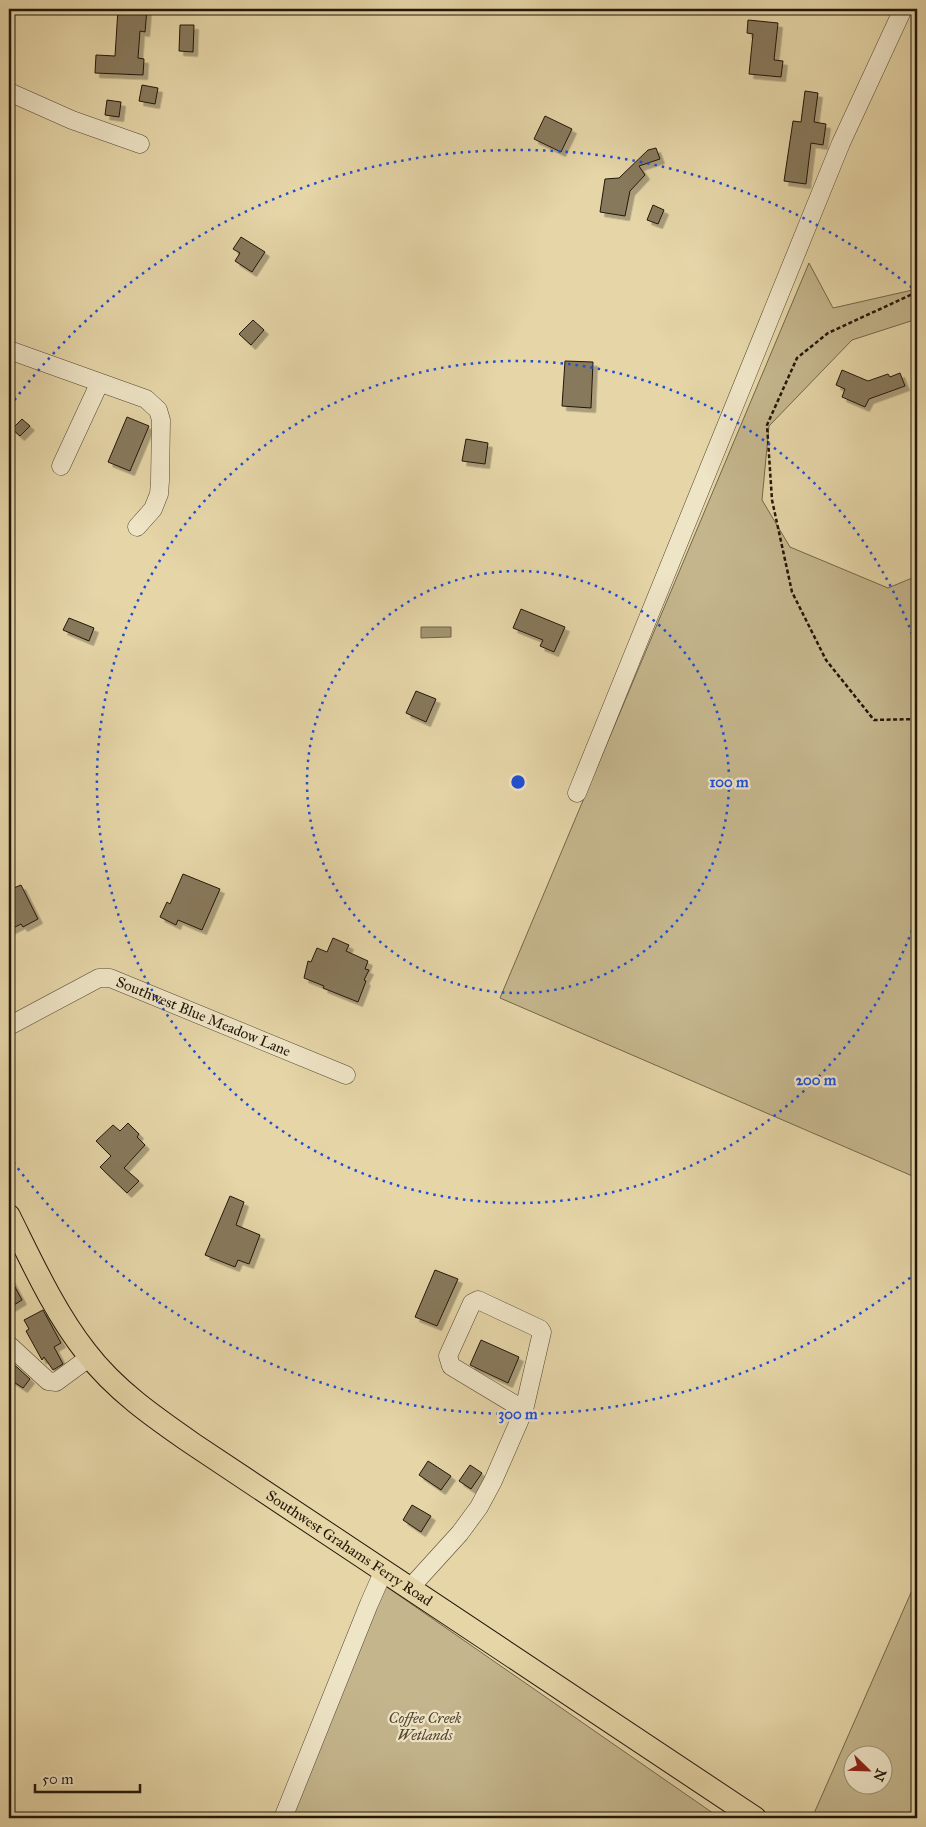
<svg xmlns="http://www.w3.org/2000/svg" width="926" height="1827" viewBox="0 0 926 1827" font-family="'IM FELL Great Primer',serif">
	<defs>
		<filter id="shadow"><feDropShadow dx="4.5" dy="4.5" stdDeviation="0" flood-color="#0004"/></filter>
	</defs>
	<rect width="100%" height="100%" fill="#e5d5a7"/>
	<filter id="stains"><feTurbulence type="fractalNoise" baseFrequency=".004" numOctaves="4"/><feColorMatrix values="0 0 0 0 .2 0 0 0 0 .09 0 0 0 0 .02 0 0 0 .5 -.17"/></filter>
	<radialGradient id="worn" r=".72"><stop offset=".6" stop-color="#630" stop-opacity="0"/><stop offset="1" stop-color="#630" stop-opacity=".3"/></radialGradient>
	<path fill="#c4b58c" stroke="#73664a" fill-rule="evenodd" d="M809 263 833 308 917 289V319L852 340 769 426 762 500 790 547 888 588 917 576V1178L500 998Z
		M917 1579V1818H812ZM854 1754H884V1784H854Z
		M384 1585 720 1818H288Z"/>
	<path fill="#a39471" stroke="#6f6247" d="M421 627H451V637L421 638Z"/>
	<path fill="#87795b" stroke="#221608" filter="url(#shadow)" d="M118 9H147L145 32 140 31 138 58 144 59 143 75 95 73 96 55 115 56Z
		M748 20 778 23 774 60 783 61 781 77 749 74 753 34 747 33Z
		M180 25H194L193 52 179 51Z
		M142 85 158 88 155 104 139 101Z
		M805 91 818 93 814 122 826 124 823 145 811 143 806 184 784 181 793 121 801 122Z
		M107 100 121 102 119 117 105 115Z
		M545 116 572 129 561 152 534 139Z
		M656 148 660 159 639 166 645 175 630 191 625 216 600 212 605 179 619 178 648 150Z
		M653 205 664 210 658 224 647 220Z
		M241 237 265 252 252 272 235 261 240 253 233 249Z
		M253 320 264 330 251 345 239 334Z
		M565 361 593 362 591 408 562 406Z
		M842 370 868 381 888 374 890 377 900 373 905 386 869 399 865 407 842 397 845 389 836 385Z
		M127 417 149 426 130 471 108 462Z
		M22 419 30 426 20 436 12 429Z
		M466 439 488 443 485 464 462 461Z
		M521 609 565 627 554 652 540 646 543 640 513 628Z
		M69 618 94 628 89 641 63 630Z
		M416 691 436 699 426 722 406 713Z
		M183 874 220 889 202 930 178 920 176 925 160 917 167 902 170 904Z
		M21 885 38 919 23 927 21 924 9 930V890Z
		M333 938 349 945 346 951 368 961 365 969 369 970 364 980 366 981 358 1002 323 988 324 986 304 978 308 961 311 962 317 948 327 952Z
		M128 1123 139 1134 137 1137 145 1145 124 1168 139 1181 127 1193 100 1167 111 1156 96 1141 113 1125 120 1131Z
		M230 1196 244 1202 236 1225 260 1235 249 1264 238 1260 235 1267 205 1255Z
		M435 1270 458 1279 437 1326 415 1317Z
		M9 1276 22 1300 9 1308Z
		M43 1310 61 1343 54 1347 63 1364 53 1370 44 1357 42 1360 26 1331 29 1329 24 1320Z
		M481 1340 519 1357 508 1383 470 1365Z
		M9 1360 30 1379 23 1388 9 1379Z
		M428 1461 451 1476 441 1490 419 1475Z
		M470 1465 482 1473 471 1489 459 1481Z
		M412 1505 431 1516 421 1532 403 1520Z"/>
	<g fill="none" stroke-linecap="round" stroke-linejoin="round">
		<g stroke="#534630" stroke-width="19">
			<g id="minor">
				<path d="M9 92 72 120 140 144"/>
				<path d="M9 350 146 399 158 410 161 420 160 481 159 494 153 509 137 527"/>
				<path d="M61 466 99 384"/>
				<path d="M577 793 841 143 903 9"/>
				<path id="s1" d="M9 1026 99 978H110L346 1075"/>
				<path d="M9 1345 48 1381 56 1382 90 1357"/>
				<path d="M410 1588 460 1533 479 1507 493 1481 524 1410 542 1332 540 1329 478 1300 472 1303 448 1356 451 1366 524 1410"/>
				<path d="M283 1818 369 1604 384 1570"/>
			</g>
		</g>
		<g stroke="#221608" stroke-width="24">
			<g id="major">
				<path id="s2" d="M9 1216C32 1262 54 1311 86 1352 115 1390 154 1417 193 1444L755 1818"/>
			</g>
		</g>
		<path stroke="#221608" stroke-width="2.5" stroke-dasharray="4 2.5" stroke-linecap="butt" d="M917 292 828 333 797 358 767 425 772 500 792 592 826 660 874 720 917 719"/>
		<use href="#minor" stroke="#eee4c6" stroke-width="18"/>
		<use href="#major" stroke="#e5d5a7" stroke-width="22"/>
	</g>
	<g fill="none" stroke="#1d4ed8" stroke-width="2.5" stroke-dasharray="2.5 5">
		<circle cx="518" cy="782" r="211"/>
		<path d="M917 916A421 421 0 1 1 917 648"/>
		<path d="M916 1273A632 632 0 0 1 10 1158M10 406A632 632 0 0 1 916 291"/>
	</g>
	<g text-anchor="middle" stroke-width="4.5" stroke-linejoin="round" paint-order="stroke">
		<g font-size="15" fill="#221608" stroke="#eee4c6">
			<text dy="5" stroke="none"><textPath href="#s1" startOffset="214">Southwest Blue Meadow Lane</textPath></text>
			<text dy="5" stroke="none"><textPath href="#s2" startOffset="486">Southwest Grahams Ferry Road</textPath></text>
		</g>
		<g font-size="15" font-style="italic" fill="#534630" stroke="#eee4c6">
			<text x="425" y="1723">Coffee Creek<tspan x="425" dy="17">Wetlands</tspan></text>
		</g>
	</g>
	<circle cx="518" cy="782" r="8" fill="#1d4ed8" stroke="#eee4c6" stroke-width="2.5"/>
	<g font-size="15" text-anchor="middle" font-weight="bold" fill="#1d4ed8" stroke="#eee4c6" stroke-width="4.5" stroke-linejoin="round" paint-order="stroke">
		<text x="729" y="787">100 m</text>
		<text x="816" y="1085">200 m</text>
		<text x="518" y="1419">300 m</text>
	</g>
	<rect width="926" height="1827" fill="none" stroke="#e5d5a7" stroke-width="30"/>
	<rect x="10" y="10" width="906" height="1807" fill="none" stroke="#221608" stroke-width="2.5"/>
	<rect x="15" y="15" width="896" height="1797" fill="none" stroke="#221608"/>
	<g transform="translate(868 1770) rotate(113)"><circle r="24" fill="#eee4c6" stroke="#9c927a"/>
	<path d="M0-4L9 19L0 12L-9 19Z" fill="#8f2418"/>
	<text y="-8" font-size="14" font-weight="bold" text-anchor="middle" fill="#221608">N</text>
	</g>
	<path d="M35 1784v8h105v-8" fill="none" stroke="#221608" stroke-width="2.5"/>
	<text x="42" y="1784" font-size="15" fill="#221608" stroke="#eee4c6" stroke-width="4" paint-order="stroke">50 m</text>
	<rect width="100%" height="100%" filter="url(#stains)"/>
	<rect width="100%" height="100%" fill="url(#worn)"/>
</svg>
